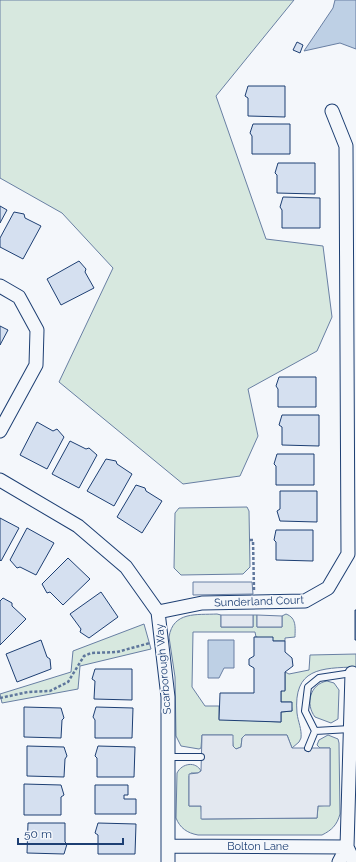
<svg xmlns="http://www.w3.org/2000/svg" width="356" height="862" viewBox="0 0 356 862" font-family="Raleway,sans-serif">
	<rect width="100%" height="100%" fill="#f4f7fb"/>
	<path fill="#d7e8df" stroke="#687fa3" d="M0 0H294L216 96 266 239 323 246 332 317 317 351 248 389 258 436 240 476 183 484 59 382 113 268 62 213 0 178Z
		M247 507 249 511 250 567 243 574 181 575 174 568 175 513 179 508Z
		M217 614 221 615V627H253V615H257V627H282V616L286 614C297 618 295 628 295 637L285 638V641H273L256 637 255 632H193L192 687 205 706H219V719L281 722V712L292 711 291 702H281V691L285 690V672L289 674 309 670 310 655 356 654V667C321 668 293 668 297 713 298 722 302 729 301 738L299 742 292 748 287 735H245L242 738 241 747 236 749 233 746 232 735H202L201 748 199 749 181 746 176 736 175 677 169 637C173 611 197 615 217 614Z
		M144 624 151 649 80 666 78 689 2 703 0 694 71 672 73 651Z
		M327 681 334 683 339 690 338 719 331 723 315 717C305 704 310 684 327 681Z
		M328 735 338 739 339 743 340 814C337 825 332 830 322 835H198C187 833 180 828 176 818L177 773C182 763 196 761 201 771L198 773H191L189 776V806H201L202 819 317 818 318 806 330 805V748H320L317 745 319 740Z"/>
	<path fill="#e3e8f0" stroke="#687fa3" d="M193 582H252L253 594 193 595Z
		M221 615H253V627H221Z
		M257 615 282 616V627H257Z
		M202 735H233V746L236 749 241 747 242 738 245 735H287L292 748H330V806H318L317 818 201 819V806H189V774L198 773 201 771Z"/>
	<path fill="#bed0e5" stroke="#687fa3" d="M335 0H356V49L340 43 304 51 333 8Z
		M208 640H234V668H224L219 678H208Z"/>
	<path fill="#d5e0f0" stroke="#1d3f73" d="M297 42 303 45 300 53 293 50Z
		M248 86H285V117L248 116V98L245 96Z
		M253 124H290V154H252V136L250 133Z
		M278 163H315V194L277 193V175L275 173Z
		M283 197 320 198V228H282V210L280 207Z
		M0 206 7 210 0 223Z
		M14 212 24 214 25 218 41 226 23 259 0 247V238Z
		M79 261 86 269 85 272 94 288 61 305 47 279Z
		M0 326 8 330 0 345Z
		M279 377H316V407H278V389L276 386Z
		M282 415H319V446L282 445V427L279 425Z
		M37 422 53 431 57 429 64 437 47 469 20 455Z
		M70 441 86 449 89 448 97 455 79 488 52 474Z
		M277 454H314V485H276V466L274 464Z
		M106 459 116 461 117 464 132 474 114 506 87 491Z
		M136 485 145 488 146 491 162 501 142 533 117 517Z
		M280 491H317V522L280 521 277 511 280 509Z
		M0 518 19 528 1 561 0 560Z
		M27 528 54 543 36 575 20 567 17 568 10 560Z
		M276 530H313V561L276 560V542L274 540Z
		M68 558 90 579 63 605 50 592 47 593 42 584Z
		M101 592 118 617 89 638 80 632 81 629 70 614Z
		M3 598 12 603V606L26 619 0 645V601Z
		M355 610H356V640H355Z
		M254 637H273V641H285V652L292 658 293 666 285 672V691H281V702H292V711L281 712V722L219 720 220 693H254V668L249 665V659L254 656Z
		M41 640 47 657 50 659 51 669 17 682 6 654Z
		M95 669H132V700L94 699 95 681 92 679Z
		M24 707 61 708 64 718 62 720 61 738 24 737Z
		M96 707 133 708 132 738H95V720L93 717Z
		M27 746 64 747 67 756 65 759 64 777 27 776Z
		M98 746 135 747 134 777H97V758L95 756Z
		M24 784 61 785 64 795 61 797V815H24Z
		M95 785H128V795H124V799H136V814H95Z
		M28 823H65V842L67 844 64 854 27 853Z
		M98 823 136 824 135 854H98V835L95 833Z"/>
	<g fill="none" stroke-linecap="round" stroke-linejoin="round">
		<g stroke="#1d3f73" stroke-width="8">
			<path id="service" d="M350 729 315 731 305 711 308 687 319 678 352 673
				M308 748 315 731
				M168 757H201"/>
		</g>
		<g stroke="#1d3f73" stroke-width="15">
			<path id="minor" d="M0 286 19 297 37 330 36 365 0 431
				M0 480 78 526 126 567 158 612 168 697V862
				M158 612 202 603 305 601 328 588 348 554 346 146 332 111
				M352 673 347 847 354 862
				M168 846 347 847
				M339 862 347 847"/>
		</g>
		<path stroke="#5e769c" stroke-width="2.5" stroke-dasharray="3 2" stroke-linecap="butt" d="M250 540H253L254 590
			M0 698 28 692 50 691 68 682 84 656 91 653 117 652 150 643"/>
		<use href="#service" stroke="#f4f7fb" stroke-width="6"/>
		<use href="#minor" stroke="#f4f7fb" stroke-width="13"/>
	</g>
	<g text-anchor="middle" stroke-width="3" stroke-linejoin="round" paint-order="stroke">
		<g font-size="11" fill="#1d3f73" stroke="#f4f7fb">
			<text transform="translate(259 601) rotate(-2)" y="4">Sunderland Court</text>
			<text transform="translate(163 669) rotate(-95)" y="4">Scarborough Way</text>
			<text x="258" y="850">Bolton Lane</text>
		</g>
	</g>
	<path d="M18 838v6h105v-6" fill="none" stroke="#1d3f73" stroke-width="2"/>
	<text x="24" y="838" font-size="12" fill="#1d3f73" stroke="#f4f7fb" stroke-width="3" paint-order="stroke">50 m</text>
</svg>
